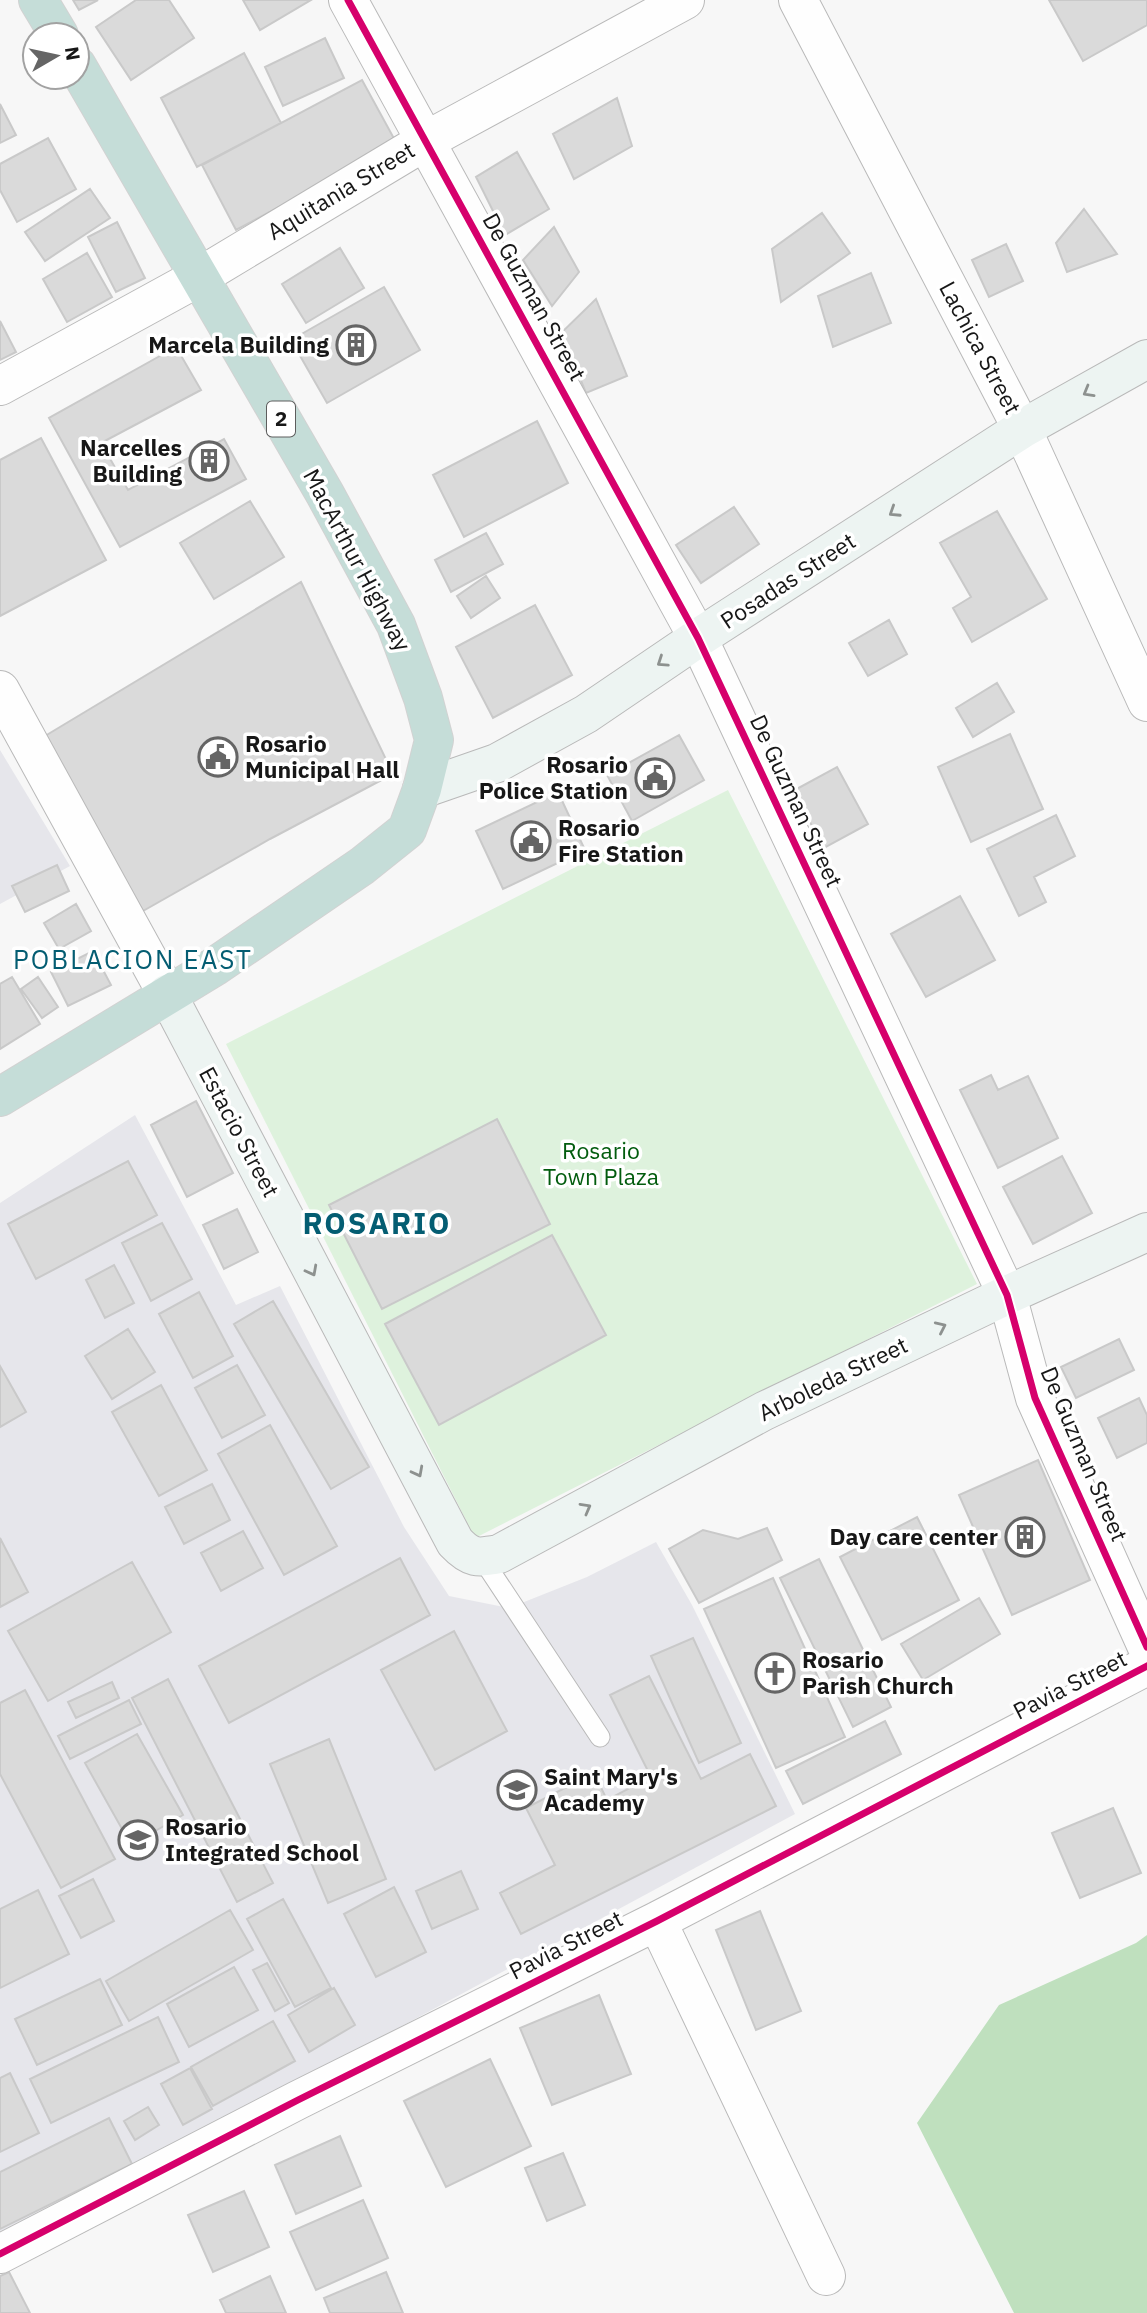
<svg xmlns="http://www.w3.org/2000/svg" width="1147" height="2313" viewBox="0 0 1147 2313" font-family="'IBM Plex Sans',sans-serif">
	<rect width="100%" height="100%" fill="#f7f7f7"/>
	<path fill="#e6e6eb" d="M0 750 70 866 0 904Z
		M135 1115 236 1305 280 1286 404 1527 449 1596 509 1608 587 1577 656 1542 692 1605 795 1814 0 2243V1203Z"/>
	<path fill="#def2dd" d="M728 790 977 1284 475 1538 226 1044Z"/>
	<path fill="#bfe0be" d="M1147 1935V2313H1014L917 2123 999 2005 1136 1943Z"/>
	<path fill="#dadada" stroke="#c9c9c9" stroke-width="2" d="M73 0H98L79 10Z
		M136 0H169L194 38 131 80 96 27Z
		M243 0H311L260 30Z
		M1049 0H1147V25L1083 61Z
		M325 38 344 78 283 106 265 67Z
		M244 53 281 123 197 167 161 98Z
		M362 80 397 144 236 230 202 165Z
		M617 98 632 146 574 179 553 134Z
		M0 104 16 135 0 143Z
		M48 138 76 189 17 222 0 190V164Z
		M517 152 549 209 505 235 476 177Z
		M90 189 110 218 45 261 25 232Z
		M1084 209 1117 254 1067 272 1056 243Z
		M822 213 850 253 781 302 772 249Z
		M117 222 145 278 116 292 88 237Z
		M554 227 579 272 552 306 523 260Z
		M1006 244 1023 281 989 297 972 260Z
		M340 248 364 288 306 323 282 284Z
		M87 253 112 297 67 322 43 279Z
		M871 273 891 323 833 347 818 296Z
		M384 287 420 350 327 403 291 340Z
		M596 299 627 376 586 393 566 344 556 338Z
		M0 321 16 352 0 360Z
		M176 347 201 390 101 443 128 490 224 439 246 479 120 547 49 418Z
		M537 421 568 483 464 537 433 475Z
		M41 438 106 560 0 616V460Z
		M250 501 284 557 214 599 180 543Z
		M734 507 759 544 701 583 676 545Z
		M997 511 1047 599 972 642 953 608 971 597 940 543Z
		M486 533 503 564 451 592 435 560Z
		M486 576 500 598 471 618 457 596Z
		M301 582 393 774 270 839 143 911 40 739Z
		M535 605 572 675 493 718 456 647Z
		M889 620 907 654 868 676 849 643Z
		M997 683 1014 712 973 737 956 708Z
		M1010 734 1043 809 971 842 938 767Z
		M679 735 704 780 632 821 607 775Z
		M837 767 868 824 824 848 793 791Z
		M558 792 585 850 503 889 476 831Z
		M1056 815 1075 856 1034 877 1046 902 1019 916 987 849Z
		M57 865 69 891 25 912 12 886Z
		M960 896 995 960 926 997 891 934Z
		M76 904 91 931 59 949 44 923Z
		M93 951 111 985 68 1006 51 972Z
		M12 977 40 1024 0 1049V984Z
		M38 977 58 1007 42 1018 21 989Z
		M991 1075 998 1090 1028 1076 1058 1138 998 1168 960 1090Z
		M196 1101 233 1173 187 1197 151 1125Z
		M497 1119 550 1224 382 1309 329 1205Z
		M1062 1156 1092 1213 1033 1244 1003 1187Z
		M128 1161 157 1215 36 1279 8 1224Z
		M237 1209 258 1252 224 1269 203 1225Z
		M162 1223 192 1279 151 1301 122 1243Z
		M552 1235 606 1335 439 1425 385 1324Z
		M114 1265 134 1303 105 1318 86 1280Z
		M199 1292 233 1356 193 1378 159 1314Z
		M273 1301 369 1467 331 1489 234 1324Z
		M128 1329 155 1372 112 1399 85 1356Z
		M1119 1339 1134 1370 1076 1398 1061 1367Z
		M237 1365 265 1415 222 1438 195 1388Z
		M0 1366 26 1412 0 1427Z
		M161 1385 207 1470 159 1496 112 1412Z
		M1139 1398 1147 1415V1443L1117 1458 1098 1418Z
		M270 1425 337 1546 284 1575 218 1454Z
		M1038 1460 1090 1580 1012 1615 959 1495Z
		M212 1484 230 1520 184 1544 165 1507Z
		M917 1517 959 1600 882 1640 840 1557Z
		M767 1528 782 1560 699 1603 669 1549 703 1530 738 1539Z
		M243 1531 263 1568 221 1591 201 1553Z
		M0 1538 28 1592 0 1607Z
		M400 1558 430 1615 229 1723 199 1666Z
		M819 1559 891 1707 853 1727 780 1578Z
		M132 1562 171 1632 48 1701 8 1631Z
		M773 1578 845 1737 776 1768 704 1609Z
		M979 1598 1000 1634 923 1680 901 1644Z
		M454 1631 507 1731 435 1770 381 1670Z
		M693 1638 741 1743 699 1763 651 1656Z
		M649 1676 701 1779 750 1754 776 1806 521 1934 500 1893 555 1865 526 1808 594 1773 607 1800 651 1777 610 1695Z
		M168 1679 273 1883 237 1902 132 1698Z
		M112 1682 119 1698 76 1718 68 1702Z
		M25 1690 115 1859 61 1888 0 1774V1703Z
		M129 1700 141 1724 70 1759 58 1736Z
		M885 1721 901 1754 803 1804 786 1771Z
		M137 1734 183 1815 131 1845 85 1763Z
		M329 1739 386 1879 328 1903 270 1764Z
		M1113 1808 1141 1873 1080 1898 1052 1833Z
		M461 1871 478 1909 432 1929 416 1891Z
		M93 1879 114 1921 81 1938 59 1896Z
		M394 1887 426 1952 376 1977 344 1914Z
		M38 1890 69 1954 0 1988V1909Z
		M283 1899 331 1988 295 2007 247 1919Z
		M230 1910 253 1950 129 2021 106 1981Z
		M760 1911 801 2011 756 2030 716 1930Z
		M267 1963 289 2003 275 2011 253 1970Z
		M234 1967 258 2010 189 2047 167 2004Z
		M100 1979 122 2025 37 2065 15 2019Z
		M334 1988 355 2025 309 2052 288 2015Z
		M599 1995 631 2074 552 2105 520 2028Z
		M158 2017 179 2062 51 2123 30 2079Z
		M273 2021 295 2061 213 2106 191 2067Z
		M490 2059 531 2146 446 2187 404 2101Z
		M190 2068 212 2109 183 2125 161 2084Z
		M10 2073 39 2133 0 2152V2078Z
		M148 2107 159 2125 135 2140 124 2121Z
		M109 2118 132 2164 0 2229V2172Z
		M340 2136 361 2186 296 2214 275 2165Z
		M563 2153 585 2205 547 2221 525 2168Z
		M244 2191 269 2247 213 2272 188 2215Z
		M363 2200 388 2258 316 2290 290 2232Z
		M9 2272 30 2313H0V2276Z
		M386 2272 403 2313H330L324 2298Z
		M270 2276 286 2313H226L220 2300Z"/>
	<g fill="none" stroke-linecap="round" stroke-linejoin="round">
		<g stroke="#b9b9b9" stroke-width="21">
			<path id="lane" d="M481 1557 600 1737"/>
		</g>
		<g stroke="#b9b9b9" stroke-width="40">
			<path id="street" d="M348 0 698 638 1007 1295 1035 1398 1147 1647
				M798 0 1022 429 1147 702
				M0 386 199 277 427 140 685 0
				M0 690 167 994
				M657 1921 826 2276
				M0 2254 298 2100 657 1921 1147 1666"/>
		</g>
		<g stroke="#b9b9b9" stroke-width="40">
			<path id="secondary" d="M422 789 497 763 586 714 698 638 1022 429 1147 359
				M167 994 455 1542C471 1559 477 1558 499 1554L764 1411 1007 1295 1147 1232"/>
		</g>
		<g stroke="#d2d2d2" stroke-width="40">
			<path id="highway" d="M38 0 59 35
				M0 1097 214 967 362 866 407 830 422 789 434 740 423 698 396 625 325 494 77 66"/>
		</g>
		<use href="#lane" stroke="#fefefe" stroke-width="19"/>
		<use href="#street" stroke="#fefefe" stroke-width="38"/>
		<use href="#secondary" stroke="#edf4f2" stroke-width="38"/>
		<use href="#highway" stroke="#c5ddd8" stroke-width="38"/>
		<g stroke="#fff" stroke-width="11">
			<path id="cycleway" d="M348 0 698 638 1007 1295 1035 1398 1147 1647
				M0 2254 298 2100 657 1921 1147 1666"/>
		</g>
		<use href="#cycleway" stroke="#d6006c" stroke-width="7"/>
	</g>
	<defs><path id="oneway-chevron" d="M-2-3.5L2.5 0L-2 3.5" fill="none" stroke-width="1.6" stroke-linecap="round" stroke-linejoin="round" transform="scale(1.75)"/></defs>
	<g stroke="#8d918f">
		<use href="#oneway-chevron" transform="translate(1088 392) rotate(150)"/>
		<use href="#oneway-chevron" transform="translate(894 512) rotate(147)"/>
		<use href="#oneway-chevron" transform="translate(662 662) rotate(146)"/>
		<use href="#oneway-chevron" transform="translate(312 1271) rotate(62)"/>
		<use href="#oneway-chevron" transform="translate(941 1327) rotate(-25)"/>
		<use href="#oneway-chevron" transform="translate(418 1472) rotate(62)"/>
		<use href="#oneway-chevron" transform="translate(586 1508) rotate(-29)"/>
	</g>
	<defs>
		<g id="building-ring" transform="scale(2.0125)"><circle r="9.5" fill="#fff" stroke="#656565" stroke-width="1.5"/><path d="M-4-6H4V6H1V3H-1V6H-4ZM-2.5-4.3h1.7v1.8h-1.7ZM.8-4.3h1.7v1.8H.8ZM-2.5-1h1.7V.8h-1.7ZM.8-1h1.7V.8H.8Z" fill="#656565"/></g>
		<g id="civic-ring" transform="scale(2.0125)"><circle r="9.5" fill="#fff" stroke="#656565" stroke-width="1.5"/><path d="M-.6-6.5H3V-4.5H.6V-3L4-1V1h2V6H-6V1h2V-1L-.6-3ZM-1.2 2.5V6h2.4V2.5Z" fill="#656565"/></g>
		<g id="church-ring" transform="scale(2.0125)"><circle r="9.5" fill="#fff" stroke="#656565" stroke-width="1.5"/><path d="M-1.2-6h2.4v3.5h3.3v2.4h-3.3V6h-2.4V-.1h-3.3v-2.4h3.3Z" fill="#656565"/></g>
		<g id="school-ring" transform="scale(2.0125)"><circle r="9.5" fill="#fff" stroke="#656565" stroke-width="1.5"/><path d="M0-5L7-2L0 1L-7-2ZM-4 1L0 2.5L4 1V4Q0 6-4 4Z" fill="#656565"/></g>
	</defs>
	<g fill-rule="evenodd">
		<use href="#building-ring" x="356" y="345"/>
		<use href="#building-ring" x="209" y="461"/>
		<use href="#civic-ring" x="218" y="757"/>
		<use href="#civic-ring" x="655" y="778"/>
		<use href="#civic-ring" x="531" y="841"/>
		<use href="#building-ring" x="1025" y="1537"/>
		<use href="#church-ring" x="775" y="1673"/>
		<use href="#school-ring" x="517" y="1790"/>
		<use href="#school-ring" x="138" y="1840"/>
	</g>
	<g text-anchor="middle" stroke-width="7" stroke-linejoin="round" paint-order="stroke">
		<rect fill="#fff" stroke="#5d5d5d" stroke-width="2" x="267" y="401.5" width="28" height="35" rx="5"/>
		<g font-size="21" font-weight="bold" fill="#171717">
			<text x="281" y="426">2</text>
		</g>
		<g font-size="23" fill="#171717" stroke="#fff">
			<text transform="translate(341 191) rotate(-31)" y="8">Aquitania Street</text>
			<text transform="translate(534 297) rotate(61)" y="8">De Guzman Street</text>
			<text transform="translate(980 348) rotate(62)" y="8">Lachica Street</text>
			<text transform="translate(357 560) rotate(62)" y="8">MacArthur Highway</text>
			<text transform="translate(788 581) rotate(-33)" y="8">Posadas Street</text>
			<text transform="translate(796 801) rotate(65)" y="8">De Guzman Street</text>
			<text transform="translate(239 1132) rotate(62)" y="8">Estacio Street</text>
			<text transform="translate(833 1379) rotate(-26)" y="8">Arboleda Street</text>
			<text transform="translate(1084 1454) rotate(67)" y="8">De Guzman Street</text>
			<text transform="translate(1070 1685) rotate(-27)" y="8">Pavia Street</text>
			<text transform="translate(566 1945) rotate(-27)" y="8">Pavia Street</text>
		</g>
		<g font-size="23" font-weight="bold" fill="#171717" stroke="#fff" text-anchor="start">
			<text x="329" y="353" text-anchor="end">Marcela Building</text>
			<text x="182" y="456" text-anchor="end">Narcelles<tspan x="182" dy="26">Building</tspan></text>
			<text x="245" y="752">Rosario<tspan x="245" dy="26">Municipal Hall</tspan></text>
			<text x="628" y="773" text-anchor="end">Rosario<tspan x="628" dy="26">Police Station</tspan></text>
			<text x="558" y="836">Rosario<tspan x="558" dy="26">Fire Station</tspan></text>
			<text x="998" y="1545" text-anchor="end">Day care center</text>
			<text x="802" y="1668">Rosario<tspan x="802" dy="26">Parish Church</tspan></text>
			<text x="544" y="1785">Saint Mary's<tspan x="544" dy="26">Academy</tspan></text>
			<text x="165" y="1835">Rosario<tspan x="165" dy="26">Integrated School</tspan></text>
		</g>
		<g font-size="23" fill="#025c0e" stroke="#fff">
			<text x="601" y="1159">Rosario<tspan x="601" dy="26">Town Plaza</tspan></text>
		</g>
		<g font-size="26" letter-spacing="2" fill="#045d72" stroke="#fff">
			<text x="133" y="969">POBLACION EAST</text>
		</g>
		<g font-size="30" font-weight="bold" letter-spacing="2" fill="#045d72" stroke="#fff">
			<text x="377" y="1234">ROSARIO</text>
		</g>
	</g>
	<g transform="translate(56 56) rotate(81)"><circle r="33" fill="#ffffff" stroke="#a2a2a2" stroke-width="2"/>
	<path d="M0-5L12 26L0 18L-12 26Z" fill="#656565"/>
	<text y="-10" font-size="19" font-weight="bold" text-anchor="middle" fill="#171717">N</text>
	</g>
</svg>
